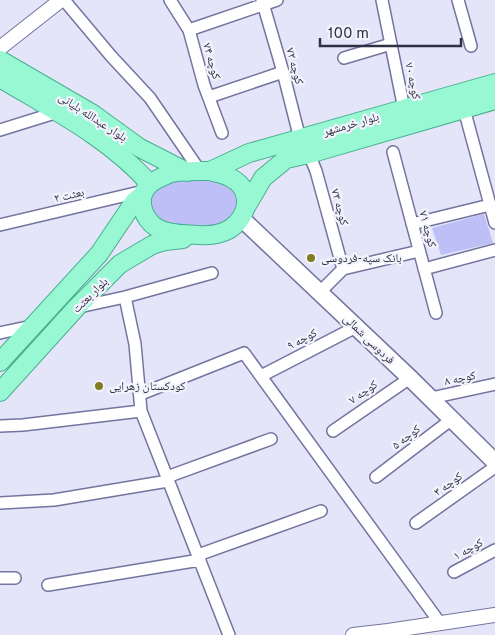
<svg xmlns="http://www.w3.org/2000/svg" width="495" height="635" viewBox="0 0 495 635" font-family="Overpass,'Noto Naskh Arabic',sans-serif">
	<rect width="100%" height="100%" fill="#e4e5f9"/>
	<path fill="#bebff7" d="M180 178 225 180 241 195 230 224 190 229 154 220 148 197 156 187Z
		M484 214 493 243 441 255 432 228Z"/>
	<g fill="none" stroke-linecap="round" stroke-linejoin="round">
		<g stroke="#7474a0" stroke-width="14">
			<path id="minor" d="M64 0 111 56 150 98 200 171
				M170 0 189 30 204 85 222 133
				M262 0 283 72 300 139
				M382 0 404 109
				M458 0 471 46
				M189 30 277 0
				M344 58 391 44
				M209 97 283 72
				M464 109 495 223
				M0 130 58 112
				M393 152 436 313
				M309 154 316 171 343 269
				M412 224 490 205
				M0 225 144 191
				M424 269 495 250
				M320 292 343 269 419 251
				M125 297 212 273
				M79 307 125 297 135 344 141 411 229 635
				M0 333 32 326
				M261 376 356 327
				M141 394 244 353 440 623
				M431 398 495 384
				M0 426 23 425 141 411
				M333 431 410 378
				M167 477 271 439
				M376 477 452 419
				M0 503 54 500 168 481
				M416 523 495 467
				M198 555 321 511
				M454 572 495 550
				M0 578H15
				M48 585 200 560"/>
		</g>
		<g stroke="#7474a0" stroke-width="16">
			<path id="tertiary" d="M0 48 61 0
				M353 635 388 631 495 615"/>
		</g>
		<g stroke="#7474a0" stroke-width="19">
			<path id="secondary" d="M241 218 410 378 495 462"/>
		</g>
		<g stroke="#47af8f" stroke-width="20">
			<path id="primary" d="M0 60 93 114 140 148 187 172
				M0 78C53 110 108 137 150 184
				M210 171 249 153 495 83
				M210 171C217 173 225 174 231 178 250 188 250 208 237 223 227 234 213 236 198 235 185 234 169 235 157 228 143 219 136 199 148 186 153 180 164 176 171 173 183 170 197 171 210 171Z
				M246 207 263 178 286 159 309 154 495 100
				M0 362 99 254 134 202 143 194
				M0 392 77 307 120 264 152 245 165 241 183 239"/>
		</g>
		<use href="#minor" stroke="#fff" stroke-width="11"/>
		<use href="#tertiary" stroke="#fff" stroke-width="14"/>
		<use href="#secondary" stroke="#fff" stroke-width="16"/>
		<use href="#primary" stroke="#98f8d4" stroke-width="18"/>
	</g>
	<g fill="#827b20" stroke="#f3f3fd" stroke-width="2">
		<circle cx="311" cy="258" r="5"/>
		<circle cx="99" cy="386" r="5"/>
	</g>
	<g text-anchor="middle" stroke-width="4.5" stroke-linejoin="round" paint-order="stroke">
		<g font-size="12" fill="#303043" stroke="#f3f3fd">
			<text transform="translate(212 61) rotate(74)" y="4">کوچه ۷۴</text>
			<text transform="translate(295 66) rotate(75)" y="4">کوچه ۷۲</text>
			<text transform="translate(413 81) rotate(78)" y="4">کوچه ۷۰</text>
			<text transform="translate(93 117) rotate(33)" y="4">بلوار عبدالله بلیانی</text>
			<text transform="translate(351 124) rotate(-16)" y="4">بلوار خرمشهر</text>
			<text transform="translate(69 195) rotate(-13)" y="4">بعثت ۲</text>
			<text transform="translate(340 207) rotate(75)" y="4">کوچه ۷۳</text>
			<text transform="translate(428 229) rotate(75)" y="4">کوچه ۷۱</text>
			<text transform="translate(90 295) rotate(-45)" y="4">بلوار بعثت</text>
			<text transform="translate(302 339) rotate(-28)" y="4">کوچه ۹</text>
			<text transform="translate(369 339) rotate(44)" y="4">فردوسی شمالی</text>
			<text transform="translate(460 378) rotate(-12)" y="4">کوچه ۸</text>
			<text transform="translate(363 392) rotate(-35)" y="4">کوچه ۷</text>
			<text transform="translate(406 437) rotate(-37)" y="4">کوچه ۵</text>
			<text transform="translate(448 484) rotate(-36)" y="4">کوچه ۳</text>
			<text transform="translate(468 549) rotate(-29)" y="4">کوچه ۱</text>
		</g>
		<g font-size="12" fill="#303043" stroke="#f3f3fd" text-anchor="start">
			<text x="321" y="262">بانک سپه-فردوسی</text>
			<text x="109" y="390">کودکستان زهرایی</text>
		</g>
	</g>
	<path d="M320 38v8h141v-8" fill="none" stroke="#303043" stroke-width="2.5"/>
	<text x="328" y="38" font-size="15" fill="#303043" stroke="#f3f3fd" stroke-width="4" paint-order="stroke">100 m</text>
</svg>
